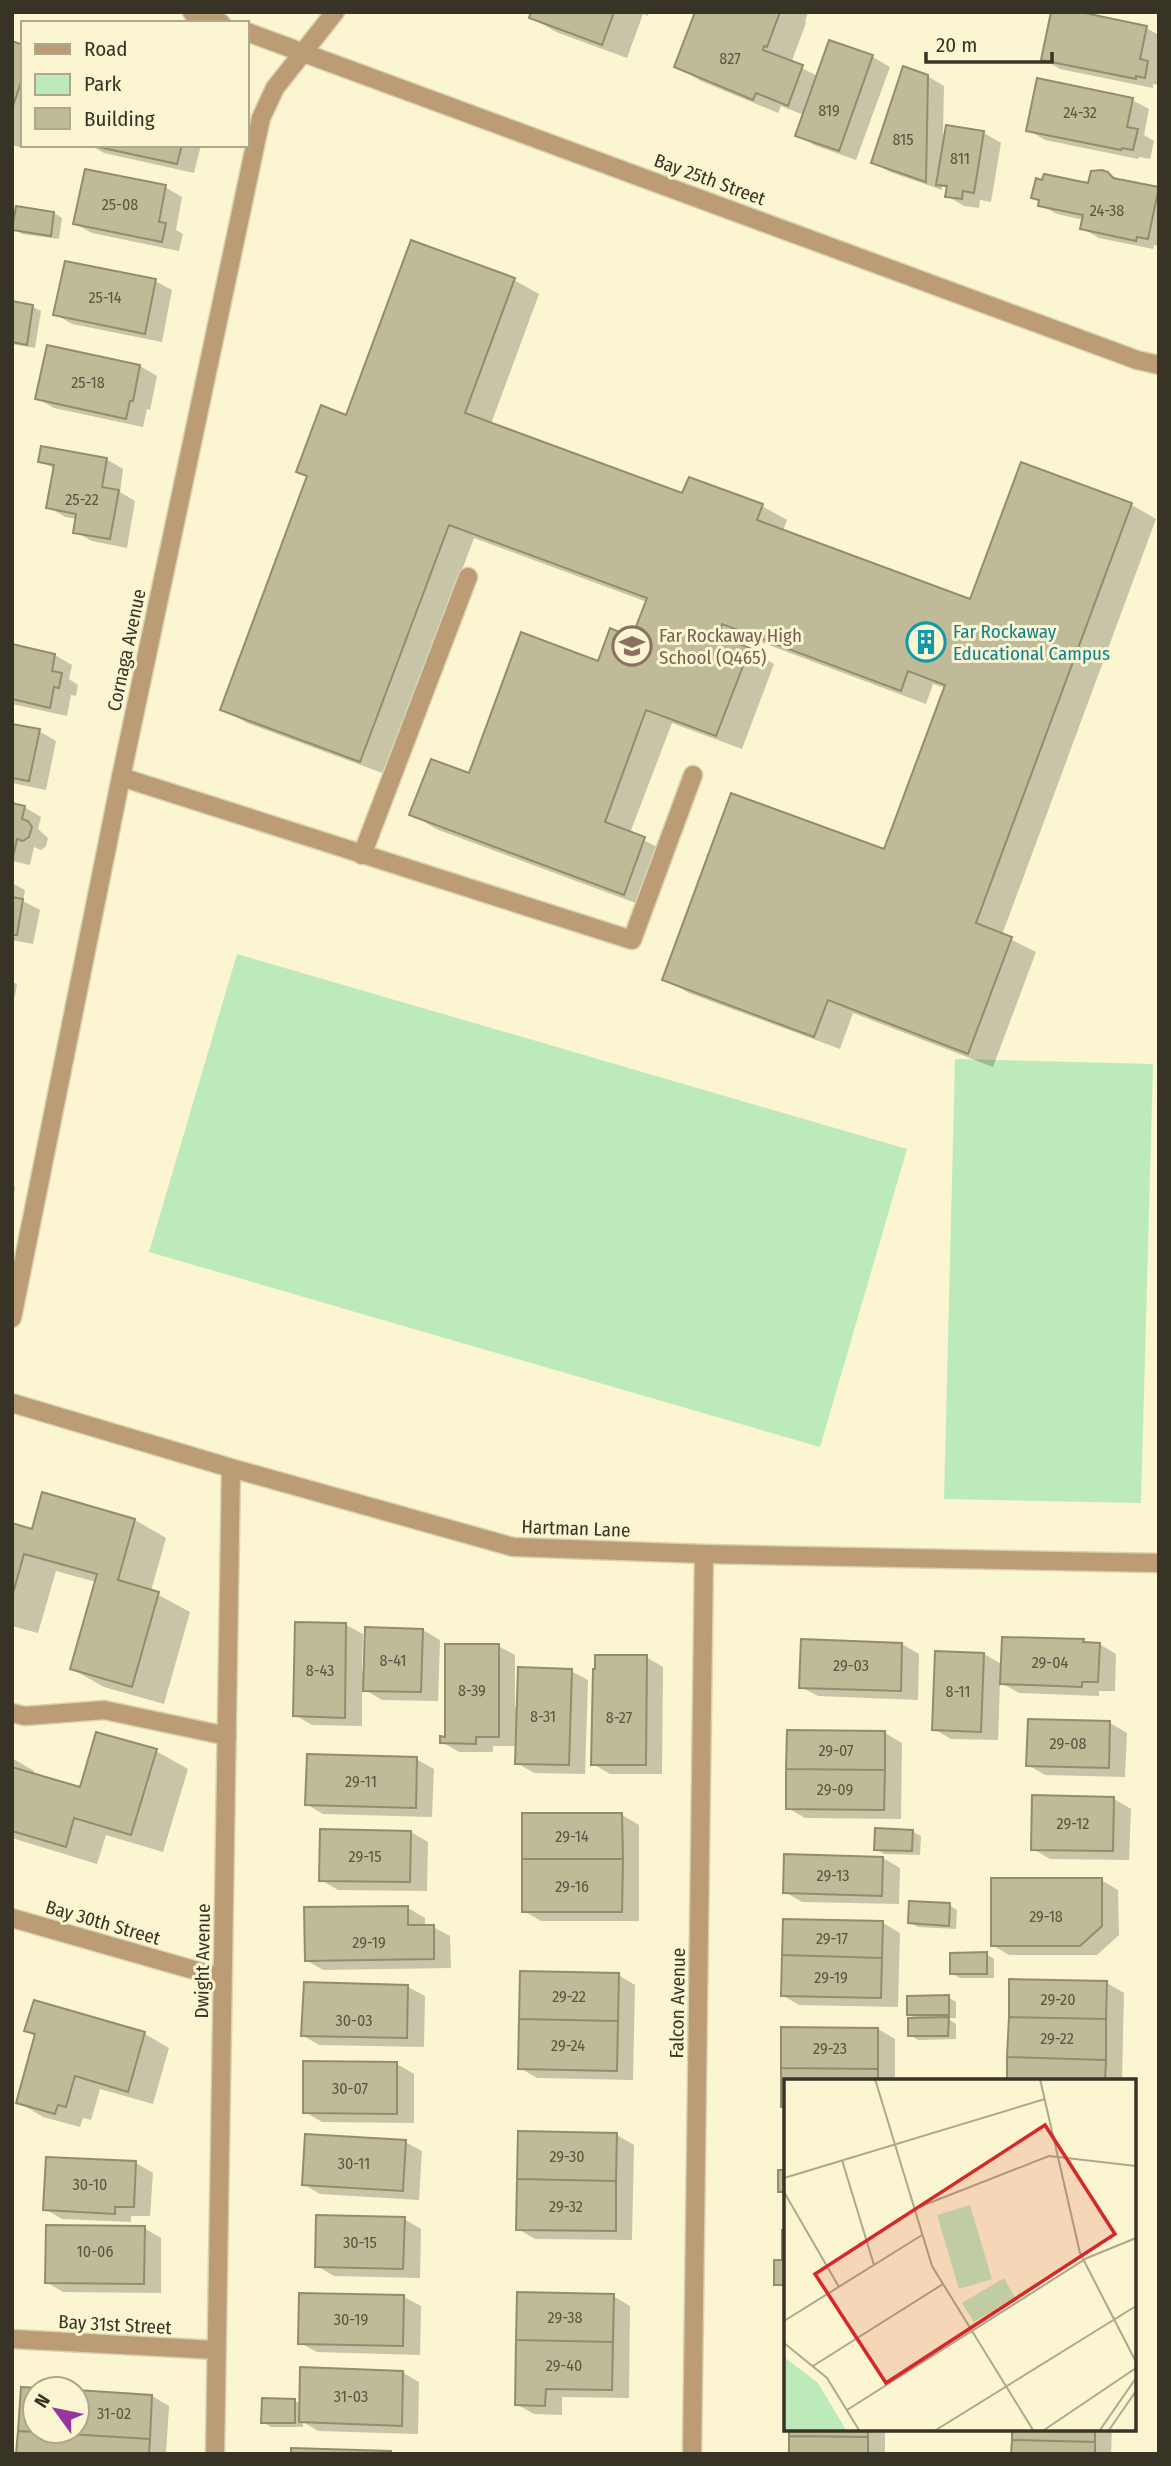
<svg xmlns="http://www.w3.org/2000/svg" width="1171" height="2466" viewBox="0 0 1171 2466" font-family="'Fira Sans Condensed',sans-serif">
	<rect width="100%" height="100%" fill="#fbf5d1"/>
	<path fill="#bdeaba" d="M237 954 907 1149 820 1447 149 1252Z
		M955 1059 1153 1064 1141 1503 944 1499Z"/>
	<path fill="#0003" d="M533 12H649L648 16 643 14 627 58 556 32 531 17Z
		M697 12H808L805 22 806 23 791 63 818 76 830 42 873 57 890 67 856 160 814 145 797 135 804 115 781 106 778 113 701 81 676 66Z
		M1146 28 1159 35V85L1153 84V88L1060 69 1043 59Z
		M12 43 23 46V139L20 147 12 145Z
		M927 76 944 86 943 135H946L947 127 984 133 1001 143 991 202 980 200 979 208 964 206 947 196 948 189 942 186V190L890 172 873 162Z
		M1132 100 1149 109 1144 135 1154 141 1150 159 1139 157 1138 159 1045 140 1028 130Z
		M90 145H201L194 173 104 153Z
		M1108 173 1122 181 1159 190V246L1154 245 1153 249 1099 238 1082 228 1084 220 1057 214 1040 205V201L1033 197 1090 185Z
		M165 187 182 197 176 230 183 234 179 251 92 233 75 224Z
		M17 208 54 213 62 218 59 239 22 234 14 229Z
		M514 280 539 294 491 424 683 496 690 479 762 506 787 520 783 531 971 601 1023 464 1132 505 1156 519 1002 935 1036 952 993 1067 853 1013 840 1049 689 993 664 979 885 852 946 688 933 684 926 704 747 637 744 647 774 664 742 749 672 723 630 833 669 853 649 908 436 829 412 814 470 775 599 663 633 639 647 602 474 538 385 774 247 723 222 709 347 417Z
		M155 281 172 290 162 342 72 324 55 314Z
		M12 303 33 307 41 311 35 348 12 344Z
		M48 347 140 366 157 376 150 410 147 409 143 427 54 408 37 398Z
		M106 459 123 469 120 492 135 501 127 548 92 541 75 532 77 519 65 517 48 507 55 469 40 461Z
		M12 646 55 655 72 665 69 679 78 685 76 696 71 695 67 716 12 704Z
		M12 726 39 731 56 741 46 790 12 783Z
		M12 805 24 807 41 817 38 829 48 838 46 846 41 850 34 847 30 865 12 861Z
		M12 883 25 890 23 901 40 910 33 944 12 940Z
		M12 982 17 984 15 996H12Z
		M12 1186 15 1188 12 1204Z
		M43 1494 135 1520 166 1538 151 1591 190 1612 164 1704 104 1687 72 1669 96 1582 56 1571 38 1633 12 1626V1525L33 1531Z
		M346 1625 363 1634 362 1671 366 1672 423 1630 440 1640 438 1701 382 1700 362 1688V1726L312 1725 295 1715Z
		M1083 1640 1090 1644H1099L1116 1654 1115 1691H1099V1696L1019 1693 1000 1682 998 1740 951 1739 934 1729 984 1654 1003 1665Z
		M802 1641 902 1644 919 1654 918 1700 818 1696 801 1687Z
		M498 1646 515 1655V1707H519L571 1671 588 1680 585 1774 534 1773 517 1763V1746H493V1752H459L442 1742Z
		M646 1657 663 1667 662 1774H610L593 1764Z
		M1110 1723 1127 1733 1125 1777 1045 1775 1028 1765Z
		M885 1733 902 1743 901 1819 805 1818 788 1808Z
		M156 1751 188 1769 163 1852 106 1835 97 1864 12 1838V1758L34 1771 33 1775 81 1789Z
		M416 1759 434 1769 432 1817 323 1814 306 1804Z
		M1114 1799 1131 1809 1129 1860 1050 1859 1033 1849Z
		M622 1815 639 1825V1921H541L524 1911Z
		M411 1832 428 1842 427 1891 338 1890 321 1880Z
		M913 1832 921 1836 920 1855 884 1854 876 1849Z
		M883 1858 900 1868 899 1904 802 1902 785 1892Z
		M1101 1880 1118 1890 1119 1935 1097 1955H1009L992 1945Z
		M949 1905 957 1910 956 1929 918 1927 909 1922Z
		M408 1908 425 1918V1927H433L450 1936 451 1968 323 1970 306 1960Z
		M784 1921 883 1923 900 1933 898 2007 799 2005 782 1995Z
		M986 1954 994 1959V1978H960L951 1973Z
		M618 1975 635 1985 633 2080 537 2078 520 2068Z
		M1107 1983 1124 1993 1122 2081H1009Z
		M408 1987 425 1996 424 2047 319 2045 302 2035Z
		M948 1997 956 2002V2018H947L956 2024V2039L918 2040 910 2035 918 2020 909 2014Z
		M35 2002 145 2034 169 2048 153 2104 100 2089 91 2120 83 2118 80 2127 43 2117 18 2102 37 2037 26 2031Z
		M783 2029H878L895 2039V2081H786V2108L783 2106Z
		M305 2063 397 2064 414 2074V2123L322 2122 305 2112Z
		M617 2135 634 2145 632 2240 535 2239 518 2229Z
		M405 2142 422 2151 419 2200 320 2194 303 2184Z
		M136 2163 153 2173 150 2216H131V2222L62 2219 45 2209Z
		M404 2219 421 2229 420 2278 334 2276 317 2266Z
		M144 2228 161 2238V2293L63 2292 46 2282Z
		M613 2296 630 2306 629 2398 562 2397V2415L534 2414 516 2404Z
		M404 2297 421 2306 420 2355 317 2352 300 2343Z
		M402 2372 419 2382 418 2434 318 2431 303 2422V2427H271L263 2422 264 2400 295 2401 301 2404Z
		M35 2389V2431H77V2392L152 2396 169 2406 166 2454H18Z
		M791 2429H885V2454H791Z
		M1014 2429H1112L1111 2454H1013Z"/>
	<path fill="#bfba97" stroke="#928d6c" stroke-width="2" d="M531 12H614L602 45 529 18Z
		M695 12H780L767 47 764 46 763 50 803 65 788 106 756 93 753 100 674 67Z
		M1051 12H1080L1147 26 1140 59 1148 61 1145 78 1136 76V79L1041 60Z
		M829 40 873 55 839 151 795 136Z
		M12 41 23 45V76L12 109Z
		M903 66 928 75 926 182 871 163Z
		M1037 78 1133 98 1127 127 1138 129 1133 150 1122 148 1121 150 1026 131Z
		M946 125 984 131 974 193 963 191 962 199 945 197 947 186 936 185Z
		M89 145H182L177 164Z
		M85 169 166 185 159 222 166 223 162 242 73 224Z
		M1102 170 1108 172 1113 178 1159 187 1148 239 1137 237 1136 241 1080 229 1083 215 1038 206 1039 200 1031 198 1036 178 1042 180 1044 174 1088 183 1091 171Z
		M16 206 54 212 51 236 12 230Z
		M411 240 515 278 465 413 682 493 689 477 763 504 757 520 970 599 1021 462 1132 503 976 923 1012 937 968 1054 828 1000 814 1037 662 980 731 793 884 849 945 685 908 671 901 691 722 624 718 636 750 648 716 736 646 710 605 822 645 837 624 895 409 815 431 759 469 773 521 632 598 661 610 628 632 637 647 598 449 525 360 762 220 710 307 476 296 472 321 405 346 415Z
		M65 261 156 279 145 334 53 315Z
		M12 301 33 305 27 345 12 342Z
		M47 345 140 365 133 401H130L126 419 35 399Z
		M41 446 107 458 102 487 119 490 110 539 73 533 76 514 46 508 54 465 38 462Z
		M12 644 55 654 52 671 62 673 59 688 54 687 50 708 12 699Z
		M12 724 40 729 29 781 12 778Z
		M12 803 25 806 22 819 28 821 32 827 29 837 23 841 17 839 13 857Z
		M12 897 23 899 17 935H12Z
		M42 1492 135 1519 118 1580 159 1592 132 1687 70 1669 97 1574 24 1554 12 1597V1523L32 1529Z
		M295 1622 346 1623 345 1718 293 1716Z
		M365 1627 423 1629 421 1692 363 1691Z
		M1002 1637 1084 1639 1083 1642 1100 1643 1098 1682H1082V1687L1000 1684Z
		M801 1639 902 1643 901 1691 799 1688Z
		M445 1644H499V1737H476V1744L440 1743V1736L445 1737Z
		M935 1651 984 1653 981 1732 932 1730Z
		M595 1655H647L646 1765H591L593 1669H595Z
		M518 1667 572 1669 569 1765 515 1764Z
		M1028 1719 1110 1721 1109 1768 1026 1766Z
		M787 1730 885 1731V1770L786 1769Z
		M96 1732 157 1749 131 1835 74 1818 66 1847 12 1831V1767L80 1787Z
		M307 1754 417 1757 416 1808 305 1805Z
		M786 1769 885 1770 884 1810 786 1809Z
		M1032 1795 1114 1797 1113 1851 1031 1850Z
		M522 1813H622L623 1859H522Z
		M875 1828 913 1830 912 1851 874 1850Z
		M320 1829 411 1831 410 1882 319 1881Z
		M784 1854 883 1857 882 1896 783 1893Z
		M522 1859H623L622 1912H522Z
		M991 1878H1102V1926L1080 1946H991Z
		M909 1901 950 1903 949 1926 908 1923Z
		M408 1906V1925H434V1959L305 1961 304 1907Z
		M783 1919 883 1921 882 1958 782 1955Z
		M987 1952V1974H950V1953Z
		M782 1955 882 1958 881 1998 781 1996Z
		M520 1971 619 1973 618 2021 519 2019Z
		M1009 1979 1107 1981 1106 2019 1009 2017Z
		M304 1982 408 1985 407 2038 301 2036Z
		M949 1995V2015H907V1996Z
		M34 2000 145 2032 128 2092 75 2076 66 2107 58 2105 55 2114 16 2103 35 2034 24 2031Z
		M949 2017 948 2036H908V2018Z
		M1009 2017 1106 2019V2060L1007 2057Z
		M519 2019 618 2021 617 2071 518 2069Z
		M781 2027 878 2028V2069L781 2068Z
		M1007 2057 1106 2060 1105 2081H1007Z
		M303 2061 397 2062V2114L303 2113Z
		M781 2068 878 2069V2081H786V2107H781Z
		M518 2131 617 2133 616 2181 517 2179Z
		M305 2134 406 2140 403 2191 302 2185Z
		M46 2157 136 2161 134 2207H115V2214L43 2210Z
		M778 2170H786V2192H778Z
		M517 2179 616 2181V2231L516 2230Z
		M316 2215 405 2217 403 2269 315 2267Z
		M46 2225 145 2226 144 2284 45 2283Z
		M782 2230H786V2285H774V2260H782Z
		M517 2292 614 2294 613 2342 516 2340Z
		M299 2293 404 2295 403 2346 298 2344Z
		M516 2340 613 2342 612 2390 546 2389 545 2406 515 2405Z
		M300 2367 403 2371 402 2426 299 2422Z
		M21 2387 58 2389H35V2431H77V2390L152 2395 150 2439 18 2431Z
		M262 2398 295 2399V2423H261Z
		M789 2429H868V2437L789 2436Z
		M1012 2429H1095V2442L1012 2440Z
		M18 2431 150 2439 149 2454H16Z
		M789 2436 868 2437V2454H789Z
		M1012 2440 1095 2442V2454H1011Z
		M291 2448 391 2451V2454H291Z"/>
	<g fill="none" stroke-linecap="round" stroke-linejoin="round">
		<g stroke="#d8d2b2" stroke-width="21">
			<path id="service" d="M121 777 632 940 693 775
				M362 855 468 577
				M12 1713 25 1716 104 1710 227 1736"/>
		</g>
		<g stroke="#d8d2b2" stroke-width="21">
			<path id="minor" d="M192 12 221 23
				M247 32 1137 360 1159 365
				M12 1318 121 777 261 118 275 88 335 12
				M12 1403 231 1468 513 1547 704 1554 1159 1563
				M12 1918 222 1978
				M12 2339 216 2350
				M215 2454 231 1468
				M692 2454 704 1554"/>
		</g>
		<use href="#service" stroke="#bc9c74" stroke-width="18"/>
		<use href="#minor" stroke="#bc9c74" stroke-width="18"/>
	</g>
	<defs>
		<g id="building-ring" transform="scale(2.0125)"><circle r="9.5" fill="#fbf5d1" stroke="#0f9aa8" stroke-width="1.5"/><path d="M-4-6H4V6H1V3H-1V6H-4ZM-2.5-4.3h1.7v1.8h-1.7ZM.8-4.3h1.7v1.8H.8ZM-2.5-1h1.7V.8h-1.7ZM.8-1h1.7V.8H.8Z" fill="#0f9aa8"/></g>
		<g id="school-ring" transform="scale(2.0125)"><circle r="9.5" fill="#fbf5d1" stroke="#8d6e63" stroke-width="1.5"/><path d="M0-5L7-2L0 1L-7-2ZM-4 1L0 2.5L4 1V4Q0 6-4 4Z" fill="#8d6e63"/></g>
	</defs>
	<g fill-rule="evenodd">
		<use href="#building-ring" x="926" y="642"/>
		<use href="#school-ring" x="632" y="646"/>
	</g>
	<g text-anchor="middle" stroke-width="6" stroke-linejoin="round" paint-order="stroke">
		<g font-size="16" fill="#595642">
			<text x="730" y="64">827</text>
			<text x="829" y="116">819</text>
			<text x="1080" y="118">24-32</text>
			<text x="903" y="145">815</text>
			<text x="960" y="164">811</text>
			<text x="120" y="210">25-08</text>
			<text x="1107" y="216">24-38</text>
			<text x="105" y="303">25-14</text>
			<text x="88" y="388">25-18</text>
			<text x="82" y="505">25-22</text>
			<text x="393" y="1666">8-41</text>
			<text x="1050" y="1668">29-04</text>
			<text x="851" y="1671">29-03</text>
			<text x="320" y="1676">8-43</text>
			<text x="472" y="1696">8-39</text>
			<text x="958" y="1697">8-11</text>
			<text x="543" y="1722">8-31</text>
			<text x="619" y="1723">8-27</text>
			<text x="1068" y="1749">29-08</text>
			<text x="836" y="1756">29-07</text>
			<text x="361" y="1787">29-11</text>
			<text x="835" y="1795">29-09</text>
			<text x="1073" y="1829">29-12</text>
			<text x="572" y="1842">29-14</text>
			<text x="365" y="1862">29-15</text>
			<text x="833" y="1881">29-13</text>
			<text x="572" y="1892">29-16</text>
			<text x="1046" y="1922">29-18</text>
			<text x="832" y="1944">29-17</text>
			<text x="369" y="1948">29-19</text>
			<text x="831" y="1983">29-19</text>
			<text x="569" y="2002">29-22</text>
			<text x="1058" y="2005">29-20</text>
			<text x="354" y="2026">30-03</text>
			<text x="1057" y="2044">29-22</text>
			<text x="568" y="2051">29-24</text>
			<text x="830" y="2054">29-23</text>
			<text x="350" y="2094">30-07</text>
			<text x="567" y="2162">29-30</text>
			<text x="354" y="2169">30-11</text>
			<text x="90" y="2190">30-10</text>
			<text x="566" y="2212">29-32</text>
			<text x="360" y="2248">30-15</text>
			<text x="95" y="2257">10-06</text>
			<text x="565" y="2323">29-38</text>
			<text x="351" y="2325">30-19</text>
			<text x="564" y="2371">29-40</text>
			<text x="351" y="2402">31-03</text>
			<text x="114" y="2419">31-02</text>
		</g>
		<g font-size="19" fill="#373426" stroke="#fbf5d1">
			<text transform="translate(710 179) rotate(20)" y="7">Bay 25th Street</text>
			<text transform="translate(126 650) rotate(-78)" y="7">Cornaga Avenue</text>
			<text transform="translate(576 1528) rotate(2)" y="7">Hartman Lane</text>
			<text transform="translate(103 1922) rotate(16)" y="7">Bay 30th Street</text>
			<text transform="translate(202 1961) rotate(-89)" y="7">Dwight Avenue</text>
			<text transform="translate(677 2003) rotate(-89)" y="7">Falcon Avenue</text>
			<text transform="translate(115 2324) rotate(3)" y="7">Bay 31st Street</text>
		</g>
		<g font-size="19" fill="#0d838f" stroke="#fbf5d1" text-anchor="start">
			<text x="953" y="638">Far Rockaway<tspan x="953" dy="22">Educational Campus</tspan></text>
		</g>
		<g font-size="19" fill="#785e54" stroke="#fbf5d1" text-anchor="start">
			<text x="659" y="642">Far Rockaway High<tspan x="659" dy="22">School (Q465)</tspan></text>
		</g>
	</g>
	<g transform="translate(784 2079)">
		<rect width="352" height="352" fill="#fbf5d1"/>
		<path d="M186 126 208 200 175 210 153 136ZM220 199 231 218 190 243 178 224ZM0 278 34 304 62 351H0Z" fill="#bdeaba"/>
		<path fill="none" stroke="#ada88d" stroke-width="2" d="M91 0 148 187 249 351M256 0 296 174 352 283M58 81 90 186M0 99 261 20M0 113 55 208M130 130 265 77 352 87M0 242 138 156M0 264 43 299 75 351M29 287 159 205M63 331 303 179 352 159M152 351 352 227M260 351 352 289M316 351 352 299M325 351 352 312"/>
		<path fill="#d62828" fill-opacity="0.15" stroke="#d62828" stroke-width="3.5" d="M261 46 331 155 102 304 31 195Z"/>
		<rect width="352" height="352" fill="none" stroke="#373426" stroke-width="3.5"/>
	</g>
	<rect width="1171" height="2466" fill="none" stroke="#373426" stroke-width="28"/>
	<rect x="21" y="21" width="228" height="126" fill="#fbf5d1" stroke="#ada88d" stroke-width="2"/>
	<rect x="35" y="44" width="35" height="10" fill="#bc9c74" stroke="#ada88d" stroke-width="2"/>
	<text x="84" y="56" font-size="21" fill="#373426">Road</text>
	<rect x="35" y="74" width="35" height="21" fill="#bdeaba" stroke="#ada88d" stroke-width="2"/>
	<text x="84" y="91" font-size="21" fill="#373426">Park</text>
	<rect x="35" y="108" width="35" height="21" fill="#bfba97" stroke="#ada88d" stroke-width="2"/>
	<text x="84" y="126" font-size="21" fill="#373426">Building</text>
	<g transform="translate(56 2410) rotate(303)"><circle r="33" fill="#fbf5d1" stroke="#ada88d" stroke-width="2"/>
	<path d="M0-5L12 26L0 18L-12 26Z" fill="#95359d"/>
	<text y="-10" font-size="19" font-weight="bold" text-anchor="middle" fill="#373426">N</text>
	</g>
	<path d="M926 52v10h126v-10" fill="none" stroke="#373426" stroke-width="3.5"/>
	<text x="936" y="52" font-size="21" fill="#373426" stroke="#fbf5d1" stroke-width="5" paint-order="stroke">20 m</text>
</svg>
